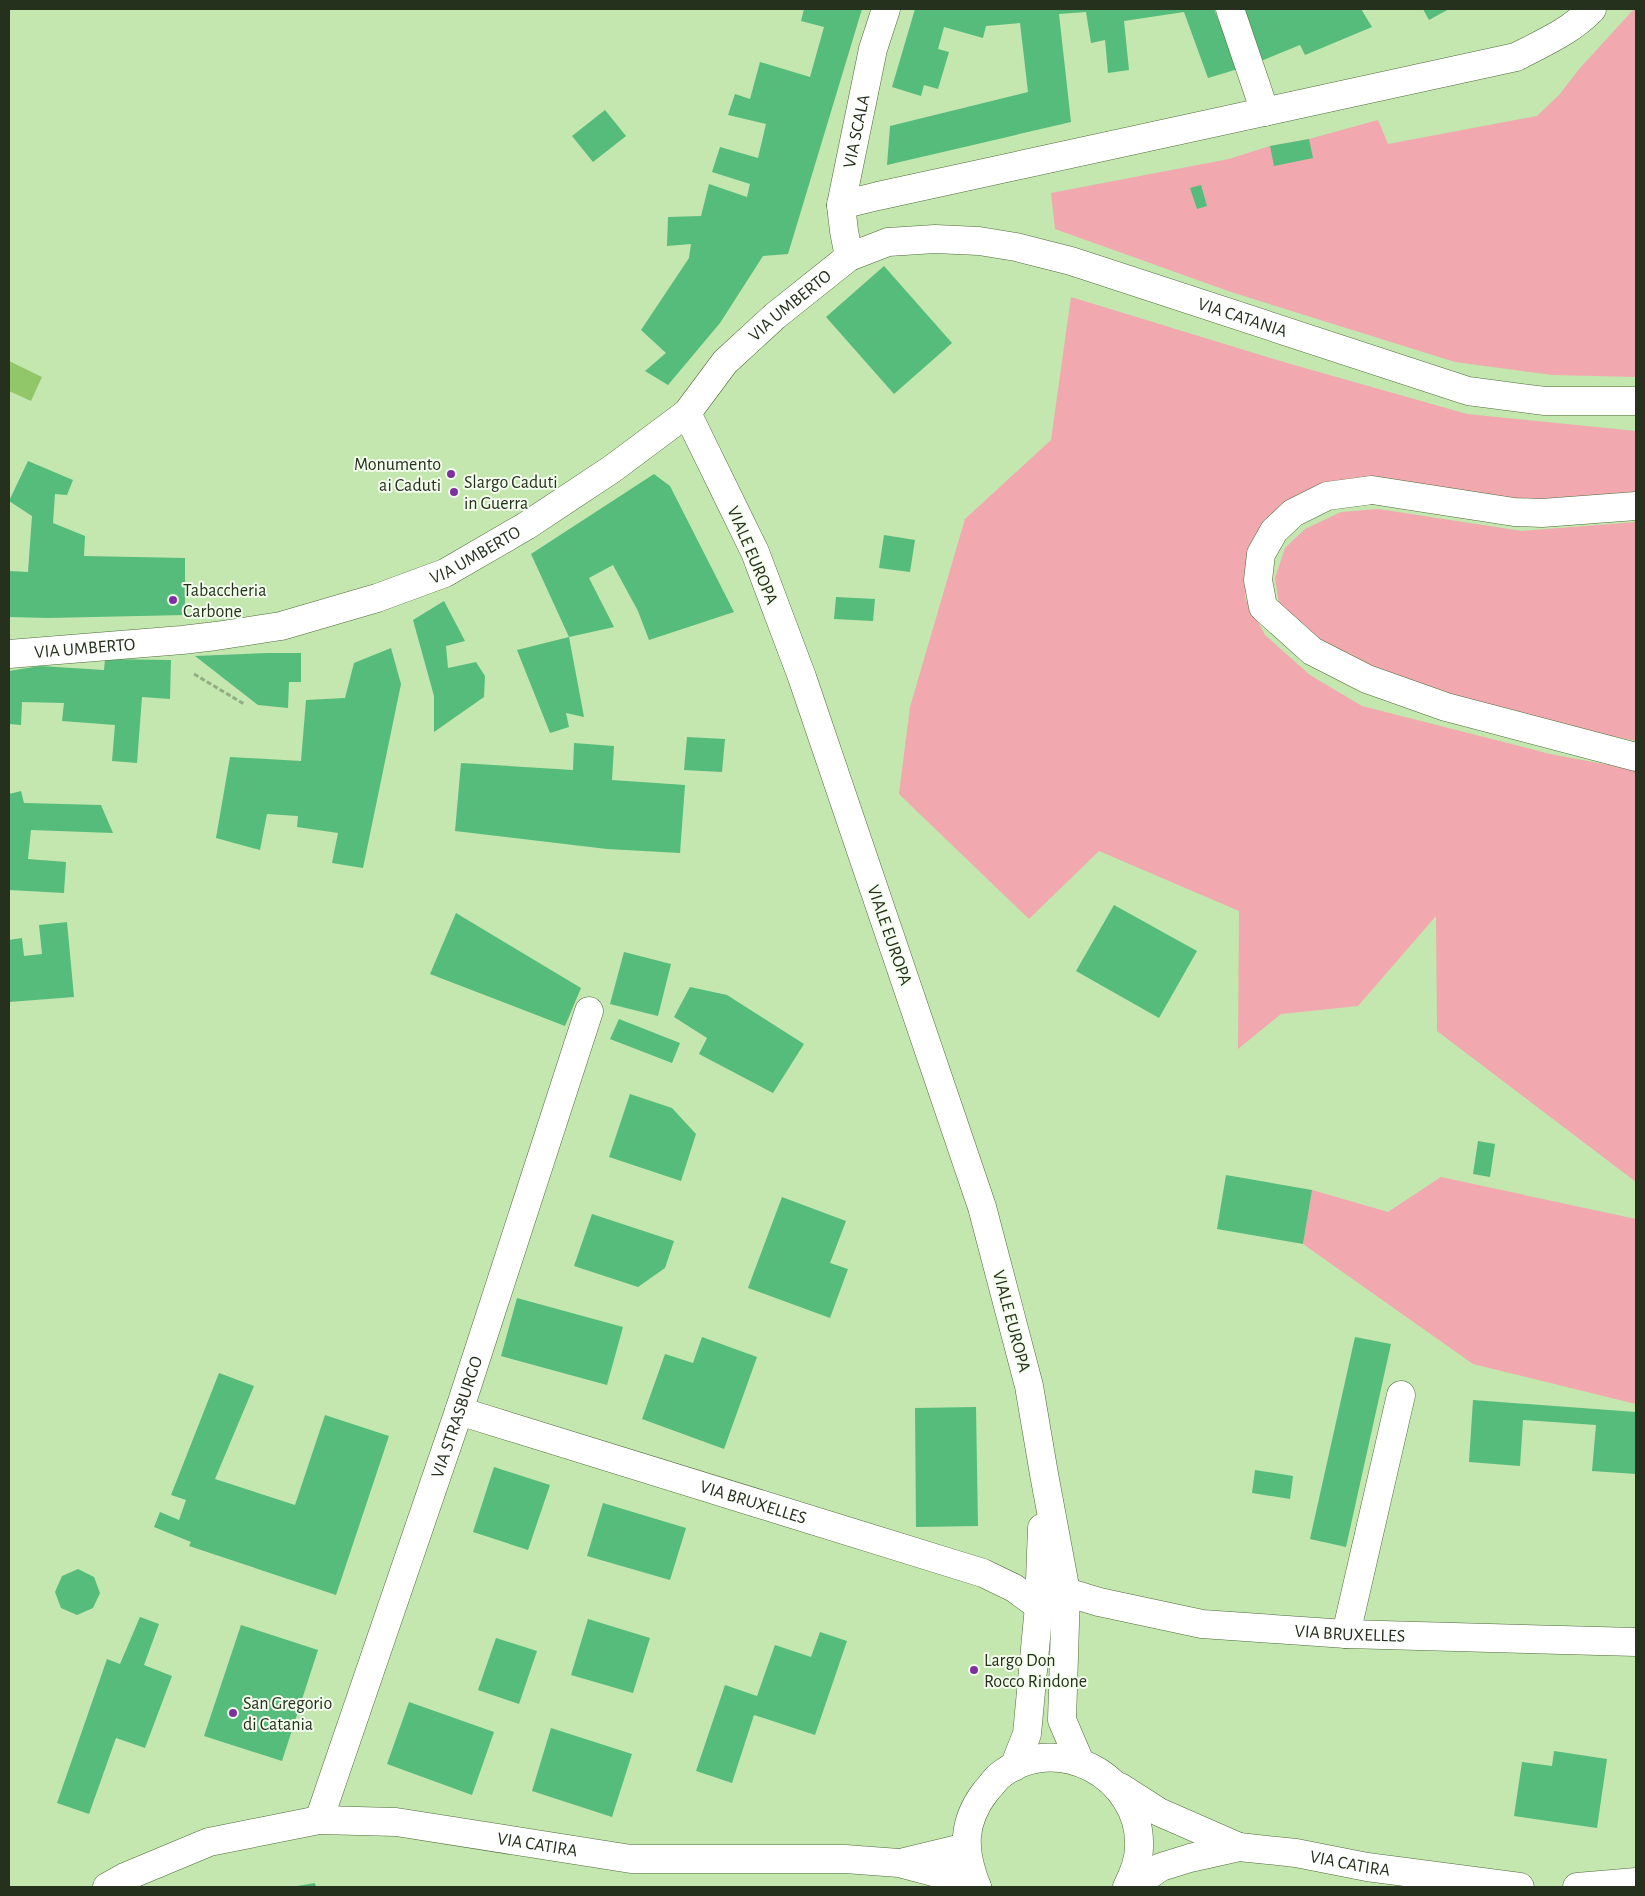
<svg xmlns="http://www.w3.org/2000/svg" width="1645" height="1896" viewBox="0 0 1645 1896" font-family="'Alegreya Sans',sans-serif">
	<rect width="100%" height="100%" fill="#c4e6af"/>
	<path fill="#f1a8af" d="M1634 9H1636V377L1553 375 1455 362 1231 292 1055 229 1051 193 1229 159 1270 146 1309 139 1378 120 1388 144 1537 116 1559 95 1580 68Z
		M1071 297 1287 363 1467 414 1636 431V496L1528 504 1378 480H1337L1296 495 1265 522 1248 554 1245 598 1265 635 1310 675 1362 706 1550 754 1636 770V1182L1437 1031 1436 916 1358 1006 1281 1014 1238 1049 1239 911 1099 851 1029 919 899 794 910 707 965 519 1051 440Z
		M1378 509 1522 531 1636 522V741L1450 701 1345 659 1302 627 1279 603 1275 578 1285 548 1305 529 1341 512Z
		M1441 1177 1636 1219V1404L1473 1364 1303 1244 1312 1190 1388 1212Z"/>
	<path fill="#91c669" d="M9 361 42 377 31 401 9 391Z"/>
	<path fill="#56bc7b" d="M804 9H862L788 254 763 256 720 323 668 385 645 371 666 353 641 330 689 258 691 244 667 246 668 217 701 216 709 184 747 197 750 184 712 172 720 147 758 158 766 124 728 115 735 94 750 99 760 62 810 77 824 27 801 21Z
		M915 9H983L990 10V9H1214L1238 69 1208 78 1184 12 1124 21 1129 70 1108 73 1105 40 1091 43 1086 12 1059 14 1071 122 887 165 890 126 1028 92 1020 23 986 26 983 38 944 27 938 49 949 52 938 89 924 85 921 96 892 87Z
		M1240 9H1361L1372 27 1305 55 1300 45 1261 61Z
		M1423 9H1449L1429 20Z
		M605 110 626 136 593 162 572 136Z
		M1309 139 1313 158 1274 166 1270 146Z
		M1201 185 1207 206 1197 209 1190 188Z
		M884 266 952 343 894 394 826 317Z
		M28 461 73 480 67 495 55 494 53 523 85 536 84 556 185 558V615L48 618 9 617V571L28 572 32 516 9 501Z
		M654 474 670 486 734 612 649 640 638 611 613 565 589 578 614 627 569 637 584 717 566 713 569 727 550 733 517 650 569 637 531 554Z
		M884 535 915 540 910 572 879 568Z
		M836 597 875 599 873 621 834 619Z
		M444 601 465 641 446 646 448 668 476 662 485 676 484 697 434 732V696L413 620Z
		M391 648 401 684 363 868 332 863 338 833 297 827 298 816 267 814 260 850 216 838 230 757 301 761 306 700 345 698 354 663Z
		M268 653H301V682H289L288 708 258 705 195 656Z
		M105 659 171 660 170 699 142 697 137 763 112 761 115 725 62 721 64 703 22 702 21 725 9 724V671L40 666 104 670Z
		M687 737 725 739 722 772 684 770Z
		M574 743 614 746 612 780 685 785 680 853 607 849 455 831 461 763 573 770Z
		M21 791 24 803 101 805 113 833 31 830 28 859 66 862 64 893 9 890V794Z
		M1114 905 1197 951 1159 1018 1076 971Z
		M456 913 581 988 565 1026 430 974Z
		M67 922 74 997 9 1002V940L22 938 24 956 42 954 39 925Z
		M624 952 671 964 658 1016 610 1004Z
		M690 987 727 995 804 1044 773 1093 699 1054 707 1038 674 1017Z
		M619 1019 680 1043 672 1063 610 1039Z
		M630 1094 672 1108 696 1134 681 1181 609 1157Z
		M1478 1141 1495 1144 1490 1177 1473 1174Z
		M1226 1175 1312 1190 1303 1244 1217 1229Z
		M782 1197 846 1221 830 1263 848 1269 830 1318 748 1288Z
		M592 1214 674 1241 665 1268 638 1287 574 1266Z
		M517 1298 623 1327 607 1385 501 1356Z
		M702 1337 757 1357 724 1449 642 1419 665 1354 693 1363Z
		M1355 1337 1391 1344 1346 1547 1310 1539Z
		M219 1373 254 1386 215 1479 295 1505 325 1415 389 1436 336 1595 189 1546 191 1542 154 1527 160 1512 179 1520 186 1500 171 1495Z
		M1473 1400 1636 1412V1474L1592 1471 1596 1425 1523 1420 1520 1466 1469 1462Z
		M976 1407 978 1526 916 1527 915 1408Z
		M494 1467 550 1485 528 1550 473 1532Z
		M1255 1470 1293 1476 1290 1499 1252 1493Z
		M603 1503 686 1528 670 1580 587 1556Z
		M78 1569 94 1577 100 1593 93 1608 77 1615 61 1608 55 1592 62 1576Z
		M140 1617 159 1624 144 1665 172 1676 145 1748 116 1738 89 1814 57 1803 107 1659 120 1664Z
		M588 1619 650 1638 633 1693 571 1675Z
		M241 1625 318 1650 282 1761 204 1736Z
		M820 1632 847 1641 815 1735 754 1715 732 1783 696 1771 725 1685 757 1696 775 1645 811 1657Z
		M496 1638 537 1651 519 1704 478 1690Z
		M409 1702 494 1732 472 1795 387 1764Z
		M551 1728 632 1754 612 1817 532 1791Z
		M1554 1751 1607 1759 1597 1828 1514 1816 1522 1762 1552 1766Z
		M315 1883 316 1887H297V1886Z"/>
	<g fill="none" stroke-linecap="round" stroke-linejoin="round">
		<g stroke="#4e6b39" stroke-width="29">
			<g id="minor">
				<path d="M1230 9 1265 112"/>
				<path d="M841 205 878 196 1516 57C1543 43 1571 31 1592 9"/>
				<path d="M1636 506 1542 513 1514 512 1372 490 1327 496 1293 513 1274 531 1261 554 1258 580 1263 607 1312 651 1367 679 1446 707 1636 757"/>
				<path id="s1" d="M9 654 182 640 216 636 281 626 377 598 445 573 526 526 612 469 687 413"/>
				<path id="s2" d="M459 1411 983 1573 1014 1588 1039 1606"/>
				<path id="s3" d="M1066 1592 1099 1602 1202 1624 1346 1634 1636 1642"/>
				<path d="M1346 1634 1401 1395"/>
				<path id="s4" d="M319 1820 459 1411 589 1011"/>
				<path d="M904 1862 966 1847"/>
				<path id="s5" d="M107 1887 125 1877 209 1842 319 1820 396 1822 631 1859H845L899 1863 952 1877 977 1887"/>
			</g>
		</g>
		<g stroke="#4e6b39" stroke-width="29">
			<g id="major">
				<path id="s6" d="M849 257 844 231 841 205 873 49 886 9"/>
				<path id="s7" d="M1080 1762 1062 1720 1066 1592 1044 1474 1029 1386 982 1207 802 677 755 552 687 413 725 362 775 316 849 257 888 242 935 239 979 241 1016 247 1071 261 1468 391 1545 401H1636"/>
				<path d="M1014 1767 1027 1734 1039 1606 1042 1528"/>
				<path d="M1120 1787 1159 1812 1239 1847"/>
				<path d="M977 1887C963 1852 961 1823 986 1791 990 1787 994 1781 998 1777 1054 1729 1142 1776 1139 1847 1139 1862 1133 1875 1127 1887"/>
				<path id="s8" d="M1131 1887 1161 1867 1190 1858 1239 1847 1296 1853 1367 1867 1520 1887"/>
				<path d="M1577 1887 1636 1882"/>
			</g>
		</g>
		<path stroke="#92ad81" stroke-width="3" stroke-dasharray="5 2.5" stroke-linecap="butt" d="M194 674 244 704"/>
		<use href="#minor" stroke="#fff" stroke-width="28"/>
		<use href="#major" stroke="#fff" stroke-width="28"/>
	</g>
	<g fill="#7e30a1" stroke="#f4feee" stroke-width="2">
		<circle cx="451" cy="474" r="5"/>
		<circle cx="454" cy="492" r="5"/>
		<circle cx="173" cy="600" r="5"/>
		<circle cx="974" cy="1670" r="5"/>
		<circle cx="233" cy="1713" r="5"/>
	</g>
	<g text-anchor="middle" stroke-width="4" stroke-linejoin="round" paint-order="stroke">
		<g font-size="18" fill="#25311c" stroke="#f4feee">
			<text dy="6" stroke="none"><textPath href="#s6" startOffset="128">VIA SCALA</textPath></text>
			<text dy="6" stroke="none"><textPath href="#s7" startOffset="1566">VIA UMBERTO</textPath></text>
			<text dy="6" stroke="none"><textPath href="#s7" startOffset="2050">VIA CATANIA</textPath></text>
			<text dy="6" stroke="none"><textPath href="#s1" startOffset="481">VIA UMBERTO</textPath></text>
			<text transform="translate(753 555) rotate(67)" y="6">VIALE EUROPA</text>
			<text dy="6" stroke="none"><textPath href="#s1" startOffset="76">VIA UMBERTO</textPath></text>
			<text transform="translate(890 935) rotate(71)" y="6">VIALE EUROPA</text>
			<text transform="translate(1012 1321) rotate(75)" y="6">VIALE EUROPA</text>
			<text dy="6" stroke="none"><textPath href="#s4" startOffset="426">VIA STRASBURGO</textPath></text>
			<text dy="6" stroke="none"><textPath href="#s2" startOffset="308">VIA BRUXELLES</textPath></text>
			<text dy="6" stroke="none"><textPath href="#s3" startOffset="288">VIA BRUXELLES</textPath></text>
			<text dy="6" stroke="none"><textPath href="#s5" startOffset="444">VIA CATIRA</textPath></text>
			<text dy="6" stroke="none"><textPath href="#s8" startOffset="229">VIA CATIRA</textPath></text>
		</g>
		<g font-size="18" fill="#25311c" stroke="#f4feee" text-anchor="start">
			<text x="441" y="470" text-anchor="end">Monumento<tspan x="441" dy="21">ai Caduti</tspan></text>
			<text x="464" y="488">Slargo Caduti<tspan x="464" dy="21">in Guerra</tspan></text>
			<text x="183" y="596">Tabaccheria<tspan x="183" dy="21">Carbone</tspan></text>
			<text x="984" y="1666">Largo Don<tspan x="984" dy="21">Rocco Rindone</tspan></text>
			<text x="243" y="1709">San Gregorio<tspan x="243" dy="21">di Catania</tspan></text>
		</g>
	</g>
	<rect width="1645" height="1896" fill="none" stroke="#25311c" stroke-width="20"/>
</svg>
